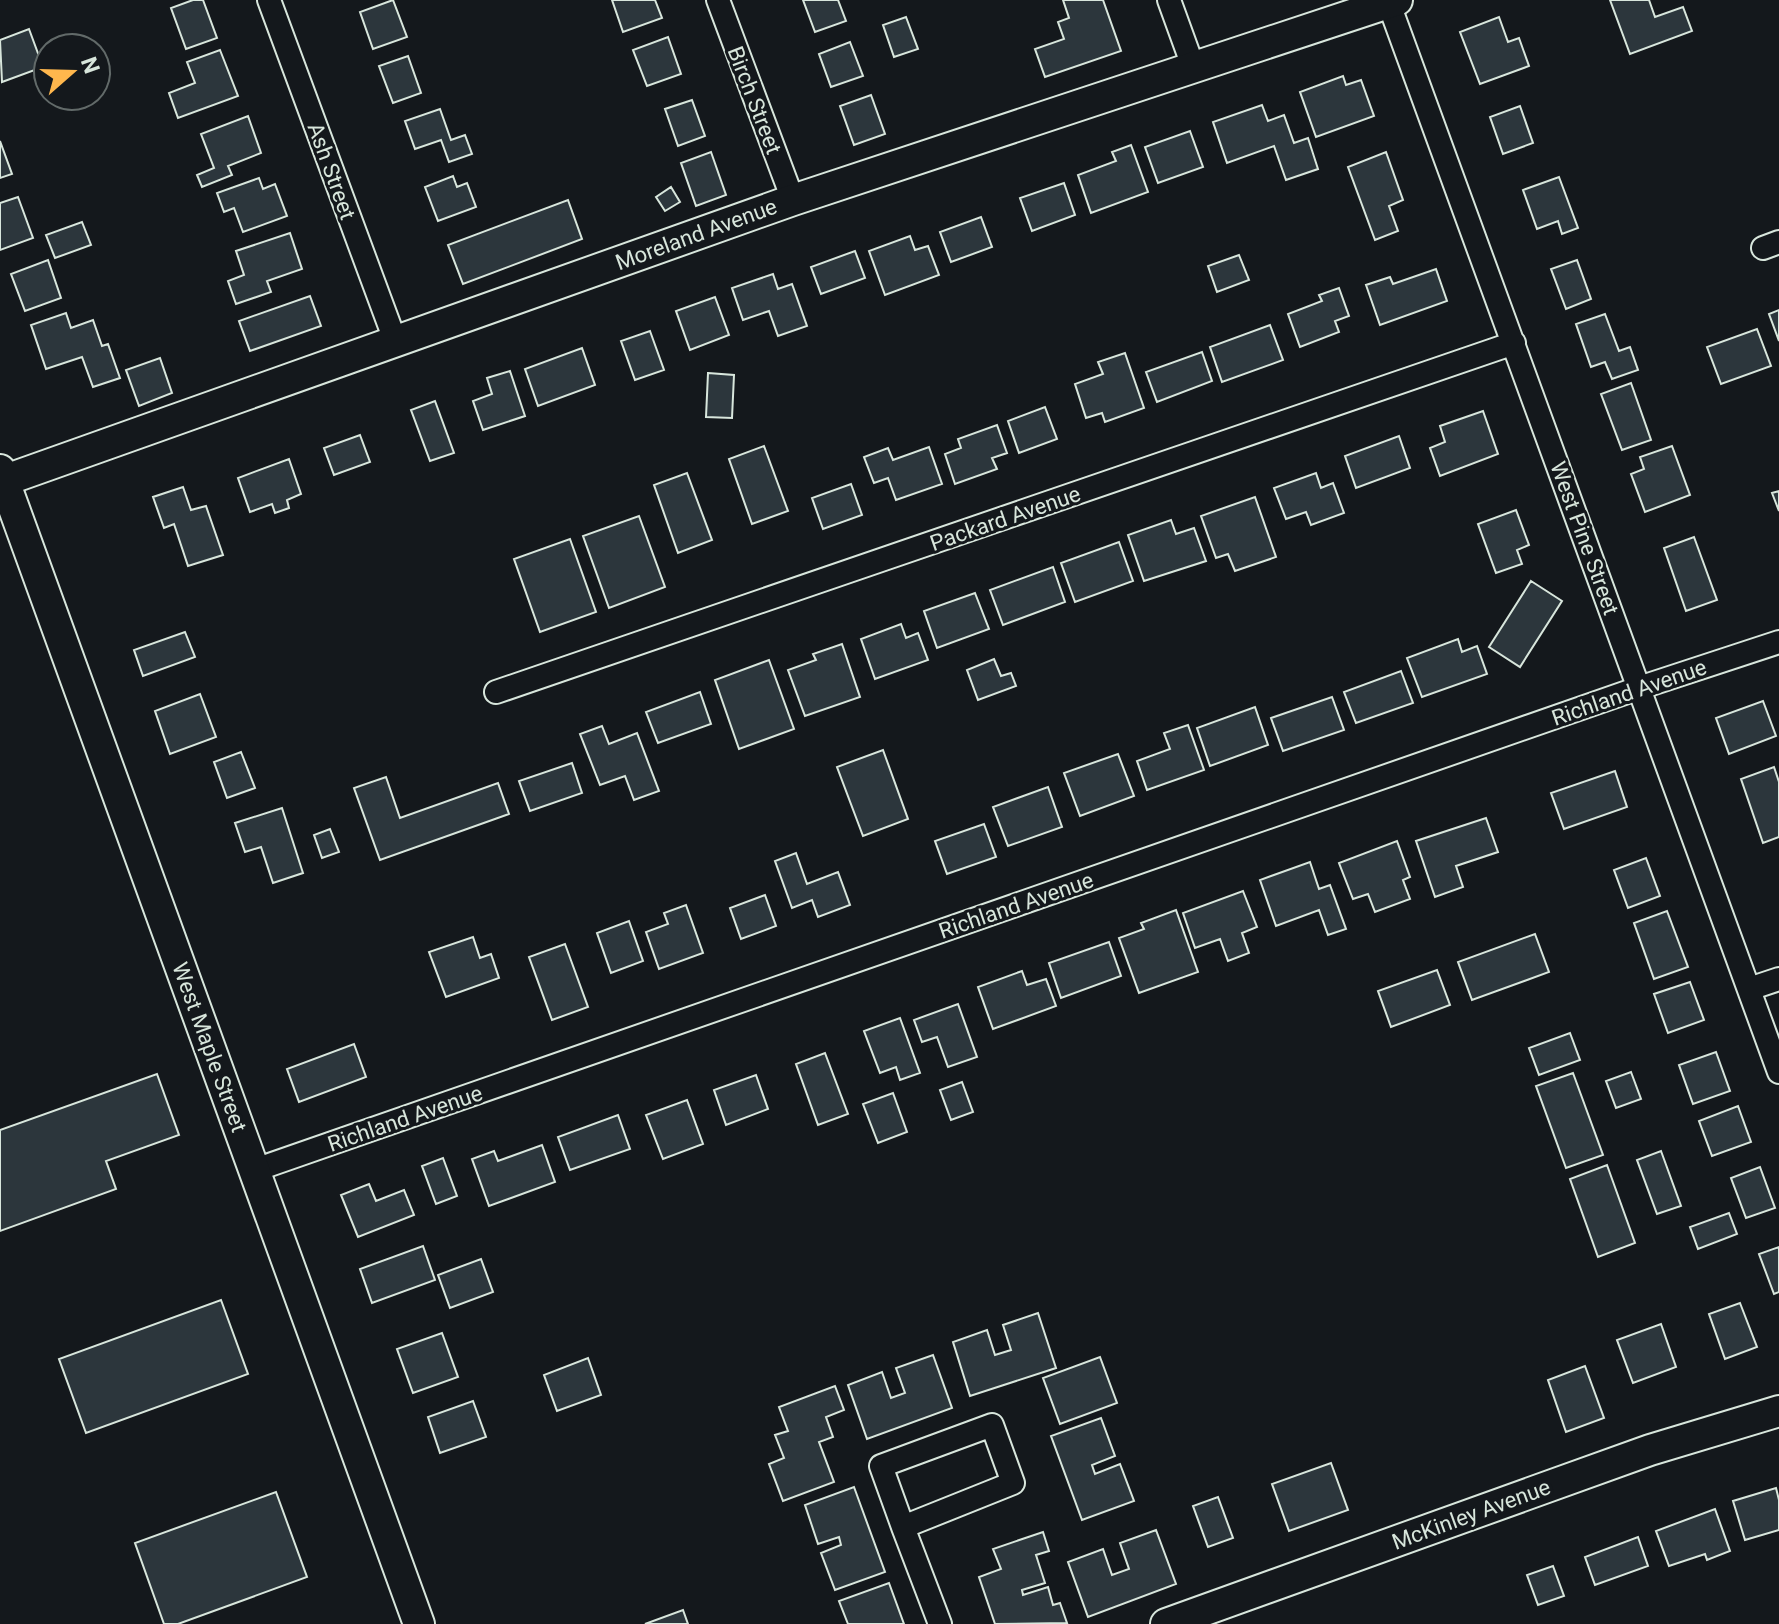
<svg xmlns="http://www.w3.org/2000/svg" width="1779" height="1624" viewBox="0 0 1779 1624" font-family="Roboto,sans-serif">
	<rect width="100%" height="100%" fill="#14181c"/>
	<path fill="#2c363c" stroke="#d8e6dc" stroke-width="2" d="M193 0H203L217 38 186 49 171 8Z
		M393 0 407 37 373 49 360 12Z
		M612 0H655L662 18 623 32Z
		M803 0H838L846 21 815 32Z
		M1063 0H1103L1121 51 1045 77 1035 49 1064 39 1058 22 1069 18Z
		M1610 0H1649L1655 17 1683 7 1692 31 1630 54Z
		M906 17 918 49 894 57 883 25Z
		M1499 17 1508 42 1519 38 1529 66 1480 84 1460 32Z
		M29 29 43 67 2 82 0 40Z
		M668 37 681 74 647 86 633 50Z
		M850 42 863 76 831 87 819 54Z
		M220 50 238 96 178 118 169 93 195 83 187 62Z
		M408 56 421 93 393 103 379 66Z
		M1343 76 1346 85 1361 80 1374 116 1316 137 1300 92Z
		M871 95 885 134 854 145 840 106Z
		M692 100 705 136 678 146 665 109Z
		M1262 105 1268 121 1284 115 1294 143 1308 138 1318 169 1286 180 1274 146 1227 163 1213 122Z
		M1520 106 1533 143 1503 154 1490 117Z
		M440 109 451 140 465 135 472 154 449 162 441 140 415 149 405 121Z
		M248 116 261 153 228 166 232 175 202 187 197 175 214 168 201 134Z
		M1190 131 1203 167 1158 183 1145 147Z
		M0 141 12 174 0 178Z
		M1131 145 1148 192 1091 213 1078 175 1116 161 1112 152Z
		M711 152 726 195 696 206 681 163Z
		M1386 152 1403 200 1389 206 1398 231 1375 240 1348 167Z
		M453 176 457 187 467 183 476 207 438 221 425 187Z
		M1559 177 1578 228 1562 234 1558 221 1537 229 1523 190Z
		M259 178 263 189 275 184 287 216 243 232 234 208 224 212 217 193Z
		M1064 183 1075 215 1032 231 1020 198Z
		M671 187 680 202 665 211 656 197Z
		M18 197 33 238 0 250V203Z
		M568 200 582 239 463 284 448 245Z
		M981 217 992 247 951 262 940 232Z
		M82 222 91 245 55 258 46 235Z
		M290 233 302 269 267 281 271 292 236 304 228 281 244 275 236 251Z
		M910 236 915 250 928 246 939 275 885 295 869 251Z
		M855 251 865 278 821 294 811 267Z
		M1239 255 1249 280 1217 292 1208 266Z
		M48 260 61 298 25 311 11 274Z
		M1577 260 1591 299 1566 309 1551 269Z
		M1436 269 1447 301 1380 325 1366 285 1390 277 1393 284Z
		M773 274 778 289 792 284 807 326 778 336 769 311 743 320 732 288Z
		M1339 288 1349 316 1335 321 1339 332 1300 347 1288 314 1322 301 1319 295Z
		M310 296 321 326 250 351 239 321Z
		M715 297 729 335 690 350 676 311Z
		M1779 310V341L1769 314Z
		M66 313 71 328 93 320 102 346 108 344 120 378 93 387 82 357 46 369 31 325Z
		M1605 314 1619 351 1630 347 1638 370 1612 379 1605 362 1591 367 1576 324Z
		M1270 325 1283 360 1222 382 1210 347Z
		M1757 329 1771 366 1721 384 1707 347Z
		M650 331 664 370 635 380 621 341Z
		M582 348 595 385 538 406 525 369Z
		M1202 352 1212 381 1157 402 1146 372Z
		M1125 353 1144 408 1105 422 1102 413 1086 418 1075 384 1103 374 1098 362Z
		M160 358 172 393 139 406 126 370Z
		M510 371 525 416 483 430 473 401 492 394 487 378Z
		M708 373 734 375 732 418 706 417Z
		M1631 383 1651 440 1622 450 1601 394Z
		M435 401 454 453 430 461 411 410Z
		M1045 407 1057 439 1019 453 1008 421Z
		M1483 411 1498 454 1440 476 1430 448 1445 442 1440 426Z
		M997 425 1007 453 992 458 997 469 955 484 945 454 961 448 958 439Z
		M360 435 370 462 334 475 324 448Z
		M1399 436 1410 468 1356 488 1345 456Z
		M764 446 788 511 752 524 729 459Z
		M1672 446 1690 495 1645 512 1631 474 1644 469 1640 457Z
		M929 447 942 484 896 500 888 478 874 483 864 457 888 448 893 460Z
		M289 459 301 494 287 500 289 508 275 513 272 504 250 512 238 478Z
		M687 473 712 540 678 553 654 485Z
		M1316 473 1321 488 1333 483 1344 513 1311 525 1306 512 1286 519 1274 488Z
		M851 484 862 515 823 529 812 498Z
		M183 487 191 510 206 506 223 555 188 566 174 524 164 528 153 497Z
		M1779 491V511L1772 493Z
		M1255 497 1276 557 1235 571 1228 554 1216 558 1201 516Z
		M1516 510 1529 545 1517 550 1522 564 1496 573 1478 524Z
		M639 516 665 587 609 608 583 536Z
		M1171 520 1176 534 1194 528 1206 561 1144 581 1128 535Z
		M1694 537 1717 600 1686 611 1664 548Z
		M570 539 596 612 540 632 514 559Z
		M1119 542 1133 581 1075 602 1061 563Z
		M1053 567 1065 602 1003 625 990 590Z
		M1531 581 1562 601 1520 667 1489 647Z
		M975 593 989 629 937 648 924 611Z
		M901 624 906 638 918 633 928 660 875 679 861 639Z
		M185 632 195 657 143 676 134 650Z
		M1458 639 1462 652 1477 646 1487 674 1422 697 1407 658Z
		M842 644 860 697 805 716 788 670 816 660 813 654Z
		M994 659 1001 676 1011 673 1016 686 978 700 967 670Z
		M769 660 794 729 739 749 715 680Z
		M1401 671 1413 703 1356 723 1344 692Z
		M700 692 711 724 658 743 646 712Z
		M200 694 216 737 170 754 155 711Z
		M1332 697 1344 730 1283 751 1271 718Z
		M1763 701 1776 736 1729 754 1716 718Z
		M1255 707 1268 745 1210 766 1197 728Z
		M1188 725 1204 770 1147 790 1137 761 1170 749 1164 733Z
		M602 726 609 744 637 733 659 791 634 800 625 776 600 785 580 734Z
		M883 750 908 819 863 836 837 767Z
		M241 752 255 788 227 798 214 762Z
		M1118 754 1134 796 1080 816 1064 773Z
		M572 763 582 793 530 811 519 781Z
		M1774 767 1779 782V837L1763 843 1741 779Z
		M1615 771 1627 807 1564 829 1551 793Z
		M386 777 400 818 498 783 509 814 380 860 354 788Z
		M1048 787 1062 827 1008 846 993 807Z
		M282 808 303 873 273 883 261 847 245 852 235 823Z
		M1486 818 1498 852 1456 866 1463 887 1435 897 1416 841Z
		M984 824 996 857 947 874 935 841Z
		M330 829 339 852 322 858 314 835Z
		M1397 841 1410 877 1403 880 1410 899 1375 912 1368 894 1353 899 1339 863Z
		M796 853 807 884 838 872 850 905 818 917 812 900 792 908 775 861Z
		M1646 858 1660 896 1628 908 1614 870Z
		M1310 862 1319 889 1330 885 1346 929 1328 935 1319 910 1276 926 1260 880Z
		M1243 891 1257 927 1242 933 1249 953 1228 961 1220 939 1195 948 1183 913Z
		M765 895 776 926 741 939 730 908Z
		M686 905 703 953 659 969 646 932 668 924 664 913Z
		M1176 910 1198 972 1139 993 1119 938 1144 929 1141 923Z
		M1667 911 1688 967 1654 979 1634 923Z
		M629 921 643 961 611 973 597 933Z
		M1535 934 1549 972 1472 1000 1458 962Z
		M473 937 480 958 491 954 499 978 446 997 429 952Z
		M1109 942 1121 976 1061 998 1049 963Z
		M565 944 588 1007 552 1020 529 957Z
		M1437 970 1450 1005 1391 1027 1378 991Z
		M1022 971 1027 985 1046 979 1056 1006 993 1029 978 987Z
		M1690 982 1704 1020 1668 1033 1654 994Z
		M958 1004 977 1057 948 1067 937 1037 922 1042 914 1020Z
		M900 1018 920 1073 900 1080 896 1067 880 1073 864 1031Z
		M1570 1033 1580 1060 1539 1075 1529 1048Z
		M354 1044 366 1077 299 1102 287 1069Z
		M1716 1052 1730 1091 1693 1104 1679 1065Z
		M825 1053 848 1114 818 1125 796 1064Z
		M1631 1072 1641 1099 1616 1108 1606 1081Z
		M1573 1073 1603 1155 1566 1168 1536 1086Z
		M157 1074 179 1135 106 1161 116 1189 0 1231V1130Z
		M756 1075 768 1109 726 1125 714 1090Z
		M962 1082 973 1112 951 1120 940 1090Z
		M893 1093 907 1132 878 1143 863 1104Z
		M687 1100 703 1144 663 1159 646 1115Z
		M1738 1106 1751 1142 1712 1156 1699 1121Z
		M618 1115 630 1149 570 1170 558 1137Z
		M542 1145 555 1182 489 1206 472 1159 494 1151 498 1161Z
		M1661 1151 1681 1206 1657 1214 1637 1160Z
		M443 1158 457 1196 436 1204 422 1166Z
		M1607 1165 1635 1243 1598 1257 1570 1179Z
		M1760 1167 1775 1208 1746 1218 1731 1178Z
		M369 1184 376 1201 404 1190 414 1215 358 1237 341 1195Z
		M1729 1213 1737 1234 1698 1249 1690 1227Z
		M423 1246 435 1280 372 1303 360 1269Z
		M1779 1247V1292L1774 1294 1759 1254Z
		M481 1259 493 1292 450 1308 438 1275Z
		M221 1300 248 1374 86 1433 59 1359Z
		M1740 1303 1757 1347 1725 1359 1709 1314Z
		M1038 1313 1056 1368 970 1396 953 1342 987 1330 995 1355 1011 1350 1003 1325Z
		M1661 1324 1676 1367 1633 1383 1617 1340Z
		M442 1333 458 1377 413 1393 397 1349Z
		M933 1355 952 1408 867 1439 848 1385 882 1372 891 1398 905 1393 896 1368Z
		M1100 1357 1117 1403 1060 1424 1043 1378Z
		M588 1358 601 1395 557 1411 544 1375Z
		M1585 1366 1604 1418 1566 1432 1548 1380Z
		M835 1386 844 1410 826 1417 833 1437 819 1442 834 1482 783 1501 769 1464 784 1458 775 1435 788 1431 779 1407Z
		M473 1401 486 1437 440 1453 428 1417Z
		M1101 1418 1115 1456 1092 1465 1095 1474 1120 1464 1134 1501 1082 1520 1051 1436Z
		M1331 1463 1348 1510 1289 1531 1272 1484Z
		M854 1487 885 1572 835 1590 821 1553 841 1545 839 1537 818 1544 805 1505Z
		M1776 1488 1779 1500V1530L1745 1540 1733 1501Z
		M276 1492 307 1577 178 1624H164L135 1543Z
		M1218 1497 1233 1538 1208 1547 1193 1506Z
		M1715 1509 1730 1551 1707 1560 1705 1554 1669 1566 1656 1531Z
		M1156 1530 1176 1584 1088 1617 1068 1562 1103 1549 1112 1575 1129 1569 1120 1543Z
		M1043 1532 1049 1551 1036 1555 1045 1583 1022 1590 1023 1595 1048 1587 1053 1605 1060 1603 1067 1623 995 1624 979 1577 1001 1569 993 1549Z
		M1638 1537 1648 1566 1595 1585 1585 1557Z
		M1553 1566 1564 1596 1538 1605 1527 1575Z
		M889 1583 904 1624H848L839 1601Z
		M683 1610 688 1624H645Z"/>
	<g fill="none" stroke-linecap="round" stroke-linejoin="round">
		<g stroke="#d8e6dc" stroke-width="26">
			<path id="street" d="M269 0 396 343
				M718 0 793 200
				M1169 0 1194 69
				M1389 4 1779 1072
				M1763 248 1779 242
				M496 692 1514 343
				M1749 989 1779 979
				M255 1170 1639 688 1779 642
				M992 1425 1013 1483 903 1527 881 1466Z
				M903 1527 940 1624"/>
		</g>
		<g stroke="#d8e6dc" stroke-width="34">
			<path id="secondary" d="M0 470 419 1624
				M0 482 793 200 1397 0
				M1166 1624 1650 1450 1779 1411"/>
		</g>
		<use href="#street" stroke="#14181c" stroke-width="22"/>
		<use href="#secondary" stroke="#14181c" stroke-width="30"/>
	</g>
	<g text-anchor="middle" stroke-width="6" stroke-linejoin="round" paint-order="stroke">
		<g font-size="22" fill="#d8e6dc" stroke="#14181c">
			<text transform="translate(755 100) rotate(69)" y="8">Birch Street</text>
			<text transform="translate(332 171) rotate(70)" y="8">Ash Street</text>
			<text transform="translate(696 234) rotate(-20)" y="8">Moreland Avenue</text>
			<text transform="translate(1005 518) rotate(-19)" y="8">Packard Avenue</text>
			<text transform="translate(1585 538) rotate(70)" y="8">West Pine Street</text>
			<text transform="translate(1629 692) rotate(-19)" y="8">Richland Avenue</text>
			<text transform="translate(1016 905) rotate(-19)" y="8">Richland Avenue</text>
			<text transform="translate(210 1047) rotate(70)" y="8">West Maple Street</text>
			<text transform="translate(405 1118) rotate(-19)" y="8">Richland Avenue</text>
			<text transform="translate(1471 1514) rotate(-20)" y="8">McKinley Avenue</text>
		</g>
	</g>
	<g transform="translate(72 72) rotate(70)"><circle r="38" fill="#14181c" stroke="#626a69" stroke-width="2"/>
	<path d="M0-6L14 30L0 20L-14 30Z" fill="#ffb74d"/>
	<text y="-12" font-size="22" font-weight="bold" text-anchor="middle" fill="#d8e6dc">N</text>
	</g>
</svg>
